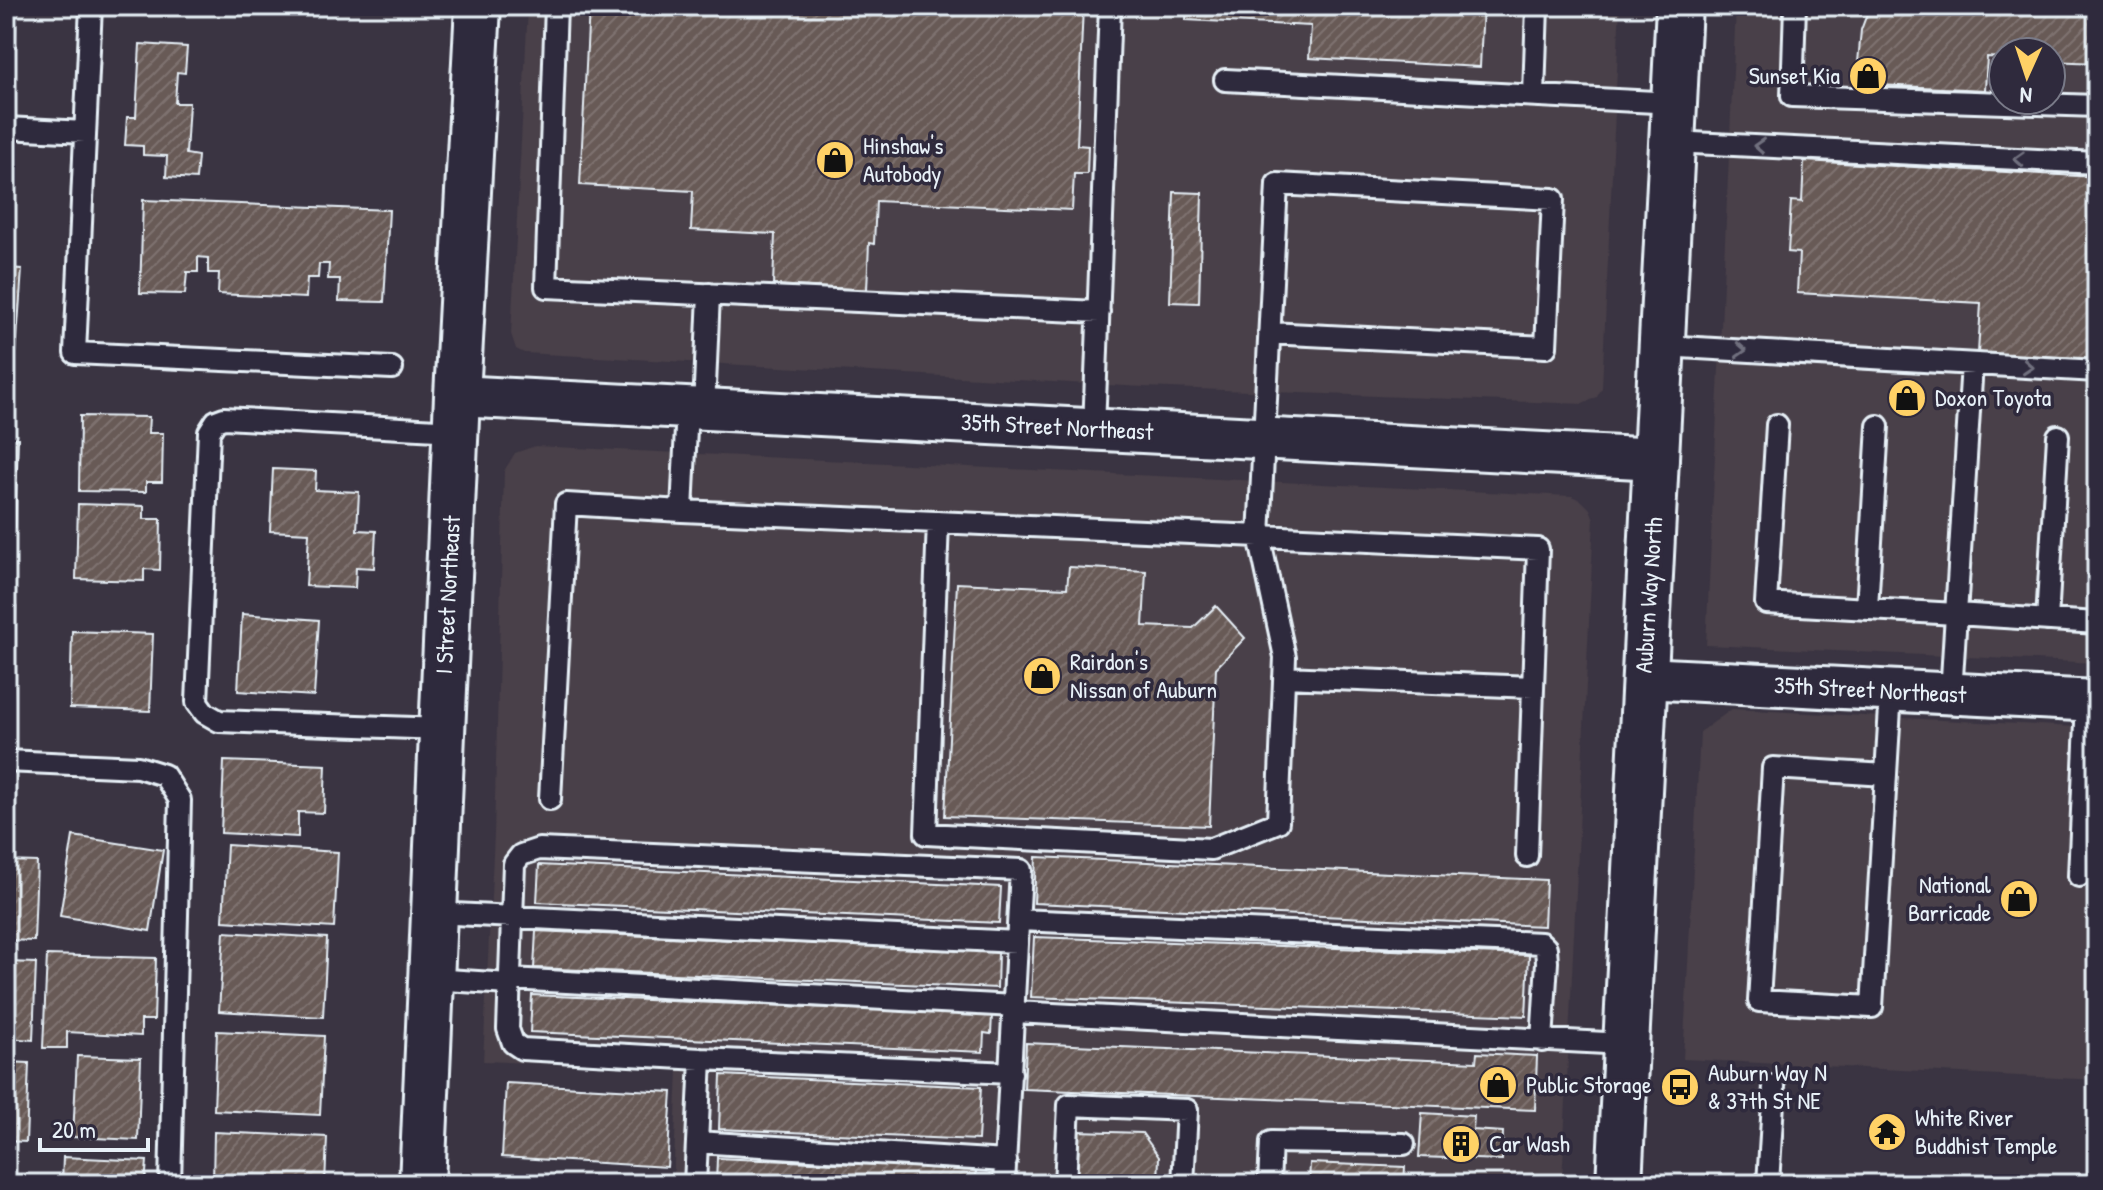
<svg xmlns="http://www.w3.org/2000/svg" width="2103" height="1190" viewBox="0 0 2103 1190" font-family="'Patrick Hand',sans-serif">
	<defs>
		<pattern id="building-hatch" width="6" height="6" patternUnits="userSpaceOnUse" patternTransform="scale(2)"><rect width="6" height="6" fill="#685a57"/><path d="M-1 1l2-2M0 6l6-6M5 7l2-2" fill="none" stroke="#7e7270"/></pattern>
	</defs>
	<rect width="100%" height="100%" fill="#3a3442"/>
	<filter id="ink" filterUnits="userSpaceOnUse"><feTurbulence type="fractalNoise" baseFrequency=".0125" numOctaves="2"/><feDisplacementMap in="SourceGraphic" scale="16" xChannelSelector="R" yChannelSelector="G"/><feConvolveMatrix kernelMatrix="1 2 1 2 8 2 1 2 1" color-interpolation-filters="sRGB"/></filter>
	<g filter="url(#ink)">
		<path fill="#483f48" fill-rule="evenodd" d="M528 6H1620L1602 388 1597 397 1583 404 1143 387 524 353 516 349 511 334Z
			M1736 6H2097V663L1706 645ZM2003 52H2051V100H2003Z
			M535 446 1572 496 1582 501 1590 509 1594 519 1562 1184H673L678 1069 483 1061 494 833 504 471 515 453Z
			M1732 709 2097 728V1080L1683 1059 1700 732Z"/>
		<path fill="url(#building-hatch)" stroke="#e8f1f8" stroke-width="2" d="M6 6H17L12 102H6Z
			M589 6H1083L1077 145 1088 146 1087 174H1074L1072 210 876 201 874 244 869 243 867 290 773 285 775 234 691 230 693 191 580 185Z
			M1187 6H1483L1480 67 1309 58 1311 26 1186 20Z
			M1870 6H2097V63L2051 61V52H2003V58L1987 57 1985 90 1856 84 1861 30Z
			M140 44 187 47 185 73 177 72 175 103H189L186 154 198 156 196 179 166 177 167 156 143 155V146L125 145 127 117H136Z
			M1804 161 2097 177V359L1978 353 1981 303 1797 293 1799 253 1788 252 1791 201 1802 202Z
			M1174 192 1202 193 1199 303 1170 302Z
			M143 200 389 210 384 302 339 301 340 279H328L329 264H319L318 278H307L306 298 218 294 219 273H208V258L198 257V272H187L185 294 140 293Z
			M6 268 22 269 15 369 6 368Z
			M80 416 149 417 148 433H163L162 482H146V492L79 491Z
			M6 437 18 438 15 527H6Z
			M273 469 316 471 315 490 359 492 357 530 376 531 374 568 356 567 355 588 306 586 309 533 270 531Z
			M78 504 144 506V519H161L160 570 144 569V581L76 579Z
			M1069 567 1146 571 1143 626 1193 628 1216 606 1245 638 1216 668 1209 826 945 816 957 583 1067 588Z
			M6 605 16 606 11 726 6 725Z
			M242 614 319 620 314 696 238 691Z
			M72 631 153 634 150 711 70 708Z
			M224 761 326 765 324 813 298 812V837L221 833Z
			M73 836 163 850 150 931 60 916Z
			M227 845 338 852 334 928 223 921Z
			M1036 857 1546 880 1544 926 1034 903Z
			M6 861 37 862 34 941 6 940Z
			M539 865 1001 887 999 923 537 902Z
			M536 931 998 952 997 988 534 968Z
			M224 932 327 938 323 1017 219 1011Z
			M1034 937 1529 955 1526 1016 1031 997Z
			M47 955 156 958 154 1020H141V1036L67 1032V1048H43Z
			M6 962 36 963 33 1040 6 1038Z
			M532 995 992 1015 991 1034 984 1033 983 1052 530 1032Z
			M217 1031 324 1036 320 1115 214 1110Z
			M1026 1043 1476 1062 1477 1053 1537 1056 1535 1110 1024 1089Z
			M77 1056 141 1058 138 1140 73 1137Z
			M6 1062 29 1063 26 1142 6 1141Z
			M721 1075 981 1087 978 1140 719 1129Z
			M506 1083 672 1092 667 1167 502 1157Z
			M1422 1113 1474 1116 1473 1130 1503 1132 1502 1160 1419 1157Z
			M1078 1131 1142 1133 1159 1157 1158 1184H1076Z
			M214 1132 327 1137 325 1184H213Z
			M63 1157 147 1161 145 1184H62Z
			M717 1158 976 1169V1184H716Z
			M1310 1163 1405 1167 1404 1184H1309Z"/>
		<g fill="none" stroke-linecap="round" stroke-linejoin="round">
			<g stroke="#e8f1f8" stroke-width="26">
				<path id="lane" d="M91 6 75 353 392 368
					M556 6 546 287 1099 312
					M1795 6 1792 96 2097 106
					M1225 80C1375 89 1525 94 1675 103
					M1534 95 1537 6
					M6 128 85 132
					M1673 142 2097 163
					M1663 346 2097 371
					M704 409 709 294
					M1777 425 1766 603 1956 614 1972 364
					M1094 429 1110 6
					M682 511 1259 536 1277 184 1553 199 1546 347 1269 333
					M938 522 926 834 1211 849 1278 822 1285 657 1259 536 1538 549 1527 856
					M1867 608 1878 426
					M2047 620 2058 436
					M1284 677 1533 687
					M1951 694 1956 614 2097 623
					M442 729 219 721 205 713 197 702 209 432 216 421 224 418 455 431
					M6 761 138 767 164 775 180 800 170 1184
					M1886 775 1773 768 1759 1001 1872 1007 1891 691
					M550 799 566 504 682 511 687 408
					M2079 876 2087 701
					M434 913 1017 942
					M1019 920 1541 943 1546 948 1547 962 1542 1041
					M431 979 509 984
					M510 979 1015 1006
					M1015 1012 1625 1044
					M701 1059 1011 1073
					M697 1142 1006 1161
					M695 1184 701 1059 522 1049 513 1043 508 1029 514 864 521 855 539 849 1021 870 1004 1184
					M1065 1184 1069 1105 1187 1110 1183 1184
					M1269 1184 1271 1142 1404 1144
					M1768 1184 1774 1086"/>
			</g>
			<g stroke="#e8f1f8" stroke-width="46">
				<path id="street" d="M457 396 1658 459
					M1644 678 2097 701"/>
			</g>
			<g stroke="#e8f1f8" stroke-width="50">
				<path id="secondary" d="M422 1184 457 396 478 6
					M1619 1184 1679 6"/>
			</g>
			<use href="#lane" stroke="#2f2a3d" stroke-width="20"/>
			<use href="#street" stroke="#2f2a3d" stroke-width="40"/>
			<use href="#secondary" stroke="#2f2a3d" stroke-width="44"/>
		</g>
		<defs><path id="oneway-chevron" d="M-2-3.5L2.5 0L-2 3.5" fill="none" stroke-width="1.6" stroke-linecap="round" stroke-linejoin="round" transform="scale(2)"/></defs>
		<g stroke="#70707e">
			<use href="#oneway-chevron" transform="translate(1759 146) rotate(-177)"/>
			<use href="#oneway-chevron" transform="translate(2019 159) rotate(-177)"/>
			<use href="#oneway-chevron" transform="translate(1741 350) rotate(3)"/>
			<use href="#oneway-chevron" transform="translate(2028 367) rotate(4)"/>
		</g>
	</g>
	<defs>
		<g id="shop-disc" transform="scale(2)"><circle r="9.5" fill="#ffd166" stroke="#2f2a3d"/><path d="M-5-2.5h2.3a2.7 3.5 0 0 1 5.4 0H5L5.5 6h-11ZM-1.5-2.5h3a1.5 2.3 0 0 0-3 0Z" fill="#111"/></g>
		<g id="bus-disc" transform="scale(2)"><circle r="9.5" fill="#ffd166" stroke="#2f2a3d"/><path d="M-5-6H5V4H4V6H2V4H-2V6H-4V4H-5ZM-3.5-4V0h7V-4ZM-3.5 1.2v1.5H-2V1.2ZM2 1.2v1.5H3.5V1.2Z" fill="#111"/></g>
		<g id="temple-disc" transform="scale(2)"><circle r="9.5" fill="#ffd166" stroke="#2f2a3d"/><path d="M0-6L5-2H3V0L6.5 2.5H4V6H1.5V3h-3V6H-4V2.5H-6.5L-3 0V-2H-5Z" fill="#111"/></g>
		<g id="building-disc" transform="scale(2)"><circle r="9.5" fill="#ffd166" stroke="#2f2a3d"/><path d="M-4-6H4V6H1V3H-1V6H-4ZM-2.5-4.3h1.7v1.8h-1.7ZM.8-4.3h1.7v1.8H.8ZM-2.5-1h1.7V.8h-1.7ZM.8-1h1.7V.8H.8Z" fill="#111"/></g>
	</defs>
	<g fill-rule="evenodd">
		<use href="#shop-disc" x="1868" y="76"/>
		<use href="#shop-disc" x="835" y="160"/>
		<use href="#shop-disc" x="1907" y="398"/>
		<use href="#shop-disc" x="1042" y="676"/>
		<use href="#shop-disc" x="2019" y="899"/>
		<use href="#shop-disc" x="1498" y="1085"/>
		<use href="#bus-disc" x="1680" y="1087"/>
		<use href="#temple-disc" x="1887" y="1132"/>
		<use href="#building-disc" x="1461" y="1144"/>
	</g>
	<g text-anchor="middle" stroke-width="7" stroke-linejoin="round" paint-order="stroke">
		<g font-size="24" fill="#e8f1f8" stroke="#2f2a3d" text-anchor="start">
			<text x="1840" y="84" text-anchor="end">Sunset Kia</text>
			<text x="863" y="154">Hinshaw's<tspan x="863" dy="28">Autobody</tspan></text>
			<text x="1935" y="406">Doxon Toyota</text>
			<text x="1070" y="670">Rairdon's<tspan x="1070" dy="28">Nissan of Auburn</tspan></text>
			<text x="1991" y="893" text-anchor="end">National<tspan x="1991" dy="28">Barricade</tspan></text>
			<text x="1708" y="1081">Auburn Way N<tspan x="1708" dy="28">&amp; 37th St NE</tspan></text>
			<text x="1526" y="1093">Public Storage</text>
			<text x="1915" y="1126">White River<tspan x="1915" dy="28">Buddhist Temple</tspan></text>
			<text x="1489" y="1152">Car Wash</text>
		</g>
		<g font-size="24" fill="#e8f1f8" stroke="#2f2a3d">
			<text transform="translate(1057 427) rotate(3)" y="8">35th Street Northeast</text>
			<text transform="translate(448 595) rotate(-87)" y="8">I Street Northeast</text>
			<text transform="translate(1649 595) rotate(-86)" y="8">Auburn Way North</text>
			<text transform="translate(1870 690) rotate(3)" y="8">35th Street Northeast</text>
		</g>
	</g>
	<rect width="2103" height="1190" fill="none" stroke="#2f2a3d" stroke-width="32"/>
	<rect x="16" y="16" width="2071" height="1158" fill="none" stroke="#e8f1f8" stroke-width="3" filter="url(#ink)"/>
	<g transform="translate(2027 76) rotate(183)"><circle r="38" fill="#2f2a3d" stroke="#797a88" stroke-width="2"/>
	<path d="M0-6L14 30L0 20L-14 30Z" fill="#ffd166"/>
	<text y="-12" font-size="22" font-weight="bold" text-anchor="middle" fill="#e8f1f8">N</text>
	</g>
	<path d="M40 1138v12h108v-12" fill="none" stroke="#e8f1f8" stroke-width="4"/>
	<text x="52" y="1138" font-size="24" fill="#e8f1f8" stroke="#2f2a3d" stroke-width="6" paint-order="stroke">20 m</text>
</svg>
